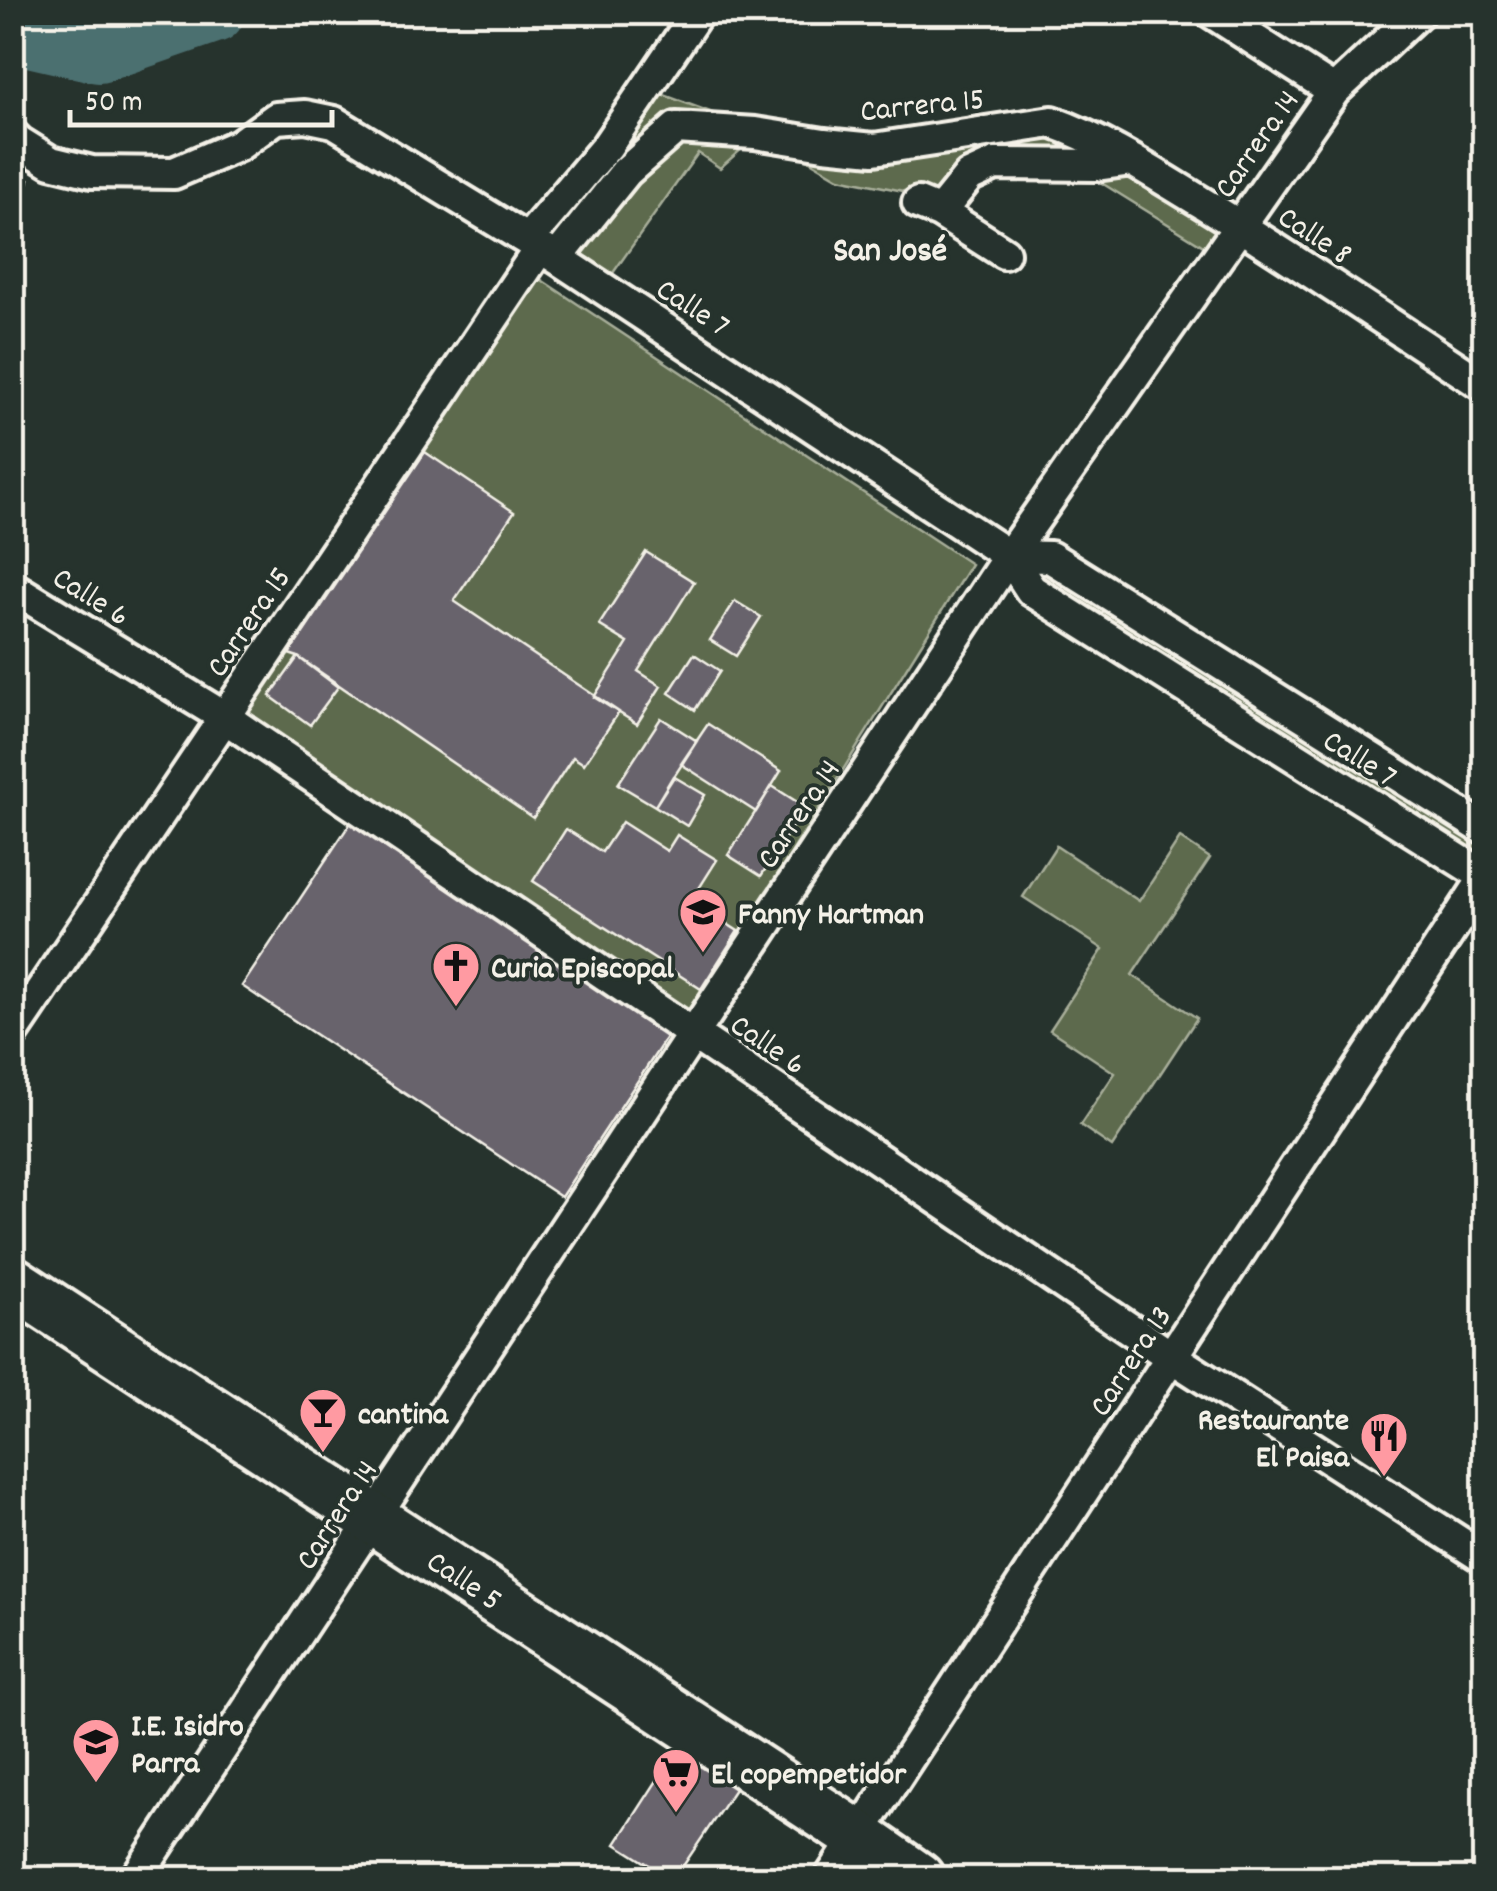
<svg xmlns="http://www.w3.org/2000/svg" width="1497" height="1891" viewBox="0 0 1497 1891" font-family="Dekko,sans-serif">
	<rect width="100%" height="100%" fill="#26332d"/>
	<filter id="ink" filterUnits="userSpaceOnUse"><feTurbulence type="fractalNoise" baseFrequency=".01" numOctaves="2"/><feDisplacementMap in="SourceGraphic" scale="20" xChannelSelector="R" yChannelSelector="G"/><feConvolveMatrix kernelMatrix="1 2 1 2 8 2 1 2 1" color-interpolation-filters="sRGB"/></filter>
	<g filter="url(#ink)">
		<path fill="#5d6b4d" stroke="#a8ae9a" stroke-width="2.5" d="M653 91 751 127 672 124 556 252 537 238Z
			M1053 127 1110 150 992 151 940 207 918 194 839 178 773 139Z
			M678 136 752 140 720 168 698 153 608 280 570 255Z
			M1118 158 1229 227 1210 250 1100 182Z
			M537 277 971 564 688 1019 240 714Z
			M1046 567 1484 843V852L1479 861 1037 578Z
			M1180 838 1210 858 1132 975 1197 1018 1112 1147 1080 1125 1115 1073 1050 1030 1103 949 1023 897 1056 846 1139 901Z"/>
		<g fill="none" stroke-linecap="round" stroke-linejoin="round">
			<path stroke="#4b6f70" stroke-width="62" d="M12 32 99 52 214 12"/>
		</g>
		<path fill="#68636c" stroke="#f4f1e8" stroke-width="2.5" d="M12 174 29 179 13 243H12Z
			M425 452 514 512 454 601 619 712 584 764 573 757 533 818 298 657 289 654Z
			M646 552 694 582 638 671 661 686 637 724 594 697 628 643 599 625Z
			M735 601 761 617 736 656 710 640Z
			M694 654 720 671 695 710 669 693Z
			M298 657 338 687 310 725 270 696Z
			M661 718 697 741 655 806 618 784Z
			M708 724 781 771 756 812 681 764Z
			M673 776 705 795 687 826 655 806Z
			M772 786 805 807 761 876 728 855Z
			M351 822 670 1032 561 1197 242 986Z
			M622 822 667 851 677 835 717 860 691 901 738 931 701 989 533 881 566 829 602 852Z
			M678 1748 737 1786 675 1878H670L616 1844Z"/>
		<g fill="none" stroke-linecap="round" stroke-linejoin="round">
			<g stroke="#f4f1e8" stroke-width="38">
				<path id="street" d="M1211 12 1334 91
					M12 135 19 142 51 162 92 172 174 173 239 145 276 118 305 116 334 122 557 258 1009 556 1031 590 1484 876
					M918 203 940 212 1004 253
					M940 212 969 176 995 164 1096 165 1132 160
					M528 239 607 146 698 12
					M557 258 626 172 676 128 755 133 824 144 874 149 1052 122C1105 141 1153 173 1201 202 1297 261 1390 324 1484 386
					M1009 556 1050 557 1484 829
					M12 587 224 717 1173 1358 1484 1558
					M12 1034 540 248
					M136 1878 1009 556 1334 91 1419 12
					M830 1878 1484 879"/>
			</g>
			<g stroke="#f4f1e8" stroke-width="58">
				<g id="primary">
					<path id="s1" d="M12 1282 859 1837 918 1878"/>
				</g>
			</g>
			<use href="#street" stroke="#26332d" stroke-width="30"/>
			<use href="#primary" stroke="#26332d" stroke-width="50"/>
		</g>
	</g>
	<defs>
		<g id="school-pin" transform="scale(2.5)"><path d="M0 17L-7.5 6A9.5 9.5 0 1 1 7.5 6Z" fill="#ff9aa2" stroke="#26332d"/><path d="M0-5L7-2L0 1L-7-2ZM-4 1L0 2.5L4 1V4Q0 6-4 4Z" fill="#111"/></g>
		<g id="church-pin" transform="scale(2.5)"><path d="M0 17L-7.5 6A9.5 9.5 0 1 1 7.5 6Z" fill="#ff9aa2" stroke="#26332d"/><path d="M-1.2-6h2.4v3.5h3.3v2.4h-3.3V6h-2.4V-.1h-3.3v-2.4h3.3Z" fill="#111"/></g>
		<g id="bar-pin" transform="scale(2.5)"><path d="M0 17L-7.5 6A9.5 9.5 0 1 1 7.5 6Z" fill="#ff9aa2" stroke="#26332d"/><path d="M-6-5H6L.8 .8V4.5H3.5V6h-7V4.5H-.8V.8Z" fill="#111"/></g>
		<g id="restaurant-pin" transform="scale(2.5)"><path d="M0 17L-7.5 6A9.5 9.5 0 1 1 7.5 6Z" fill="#ff9aa2" stroke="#26332d"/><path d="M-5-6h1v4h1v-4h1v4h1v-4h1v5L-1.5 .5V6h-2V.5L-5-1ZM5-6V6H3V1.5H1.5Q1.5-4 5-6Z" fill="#111"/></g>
		<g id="supermarket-pin" transform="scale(2.5)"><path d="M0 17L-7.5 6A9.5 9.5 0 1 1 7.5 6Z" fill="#ff9aa2" stroke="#26332d"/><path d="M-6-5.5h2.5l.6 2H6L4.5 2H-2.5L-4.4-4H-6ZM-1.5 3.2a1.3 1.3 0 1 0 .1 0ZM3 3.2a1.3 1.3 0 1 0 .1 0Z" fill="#111"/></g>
	</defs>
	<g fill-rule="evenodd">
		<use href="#school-pin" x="703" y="912"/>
		<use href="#church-pin" x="456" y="966"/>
		<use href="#bar-pin" x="323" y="1412"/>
		<use href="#restaurant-pin" x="1384" y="1436"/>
		<use href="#school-pin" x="96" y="1742"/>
		<use href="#supermarket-pin" x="676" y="1772"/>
	</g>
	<g text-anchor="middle" stroke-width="8" stroke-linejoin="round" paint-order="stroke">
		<g font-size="32" fill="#f4f1e8" stroke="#26332d">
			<text transform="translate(922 103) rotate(-6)" y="11">Carrera 15</text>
			<text transform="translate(1255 143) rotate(-55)" y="11">Carrera 14</text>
			<text transform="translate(1316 234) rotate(33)" y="11">Calle 8</text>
			<text transform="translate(694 306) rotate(33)" y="11">Calle 7</text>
			<text transform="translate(92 595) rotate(32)" y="11">Calle 6</text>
			<text transform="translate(247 621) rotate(-56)" y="11">Carrera 15</text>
			<text transform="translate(1361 757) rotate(32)" y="11">Calle 7</text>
			<text transform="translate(797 813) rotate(-56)" y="11">Carrera 14</text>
			<text transform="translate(769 1043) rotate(34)" y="11">Calle 6</text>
			<text transform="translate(1129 1360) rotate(-57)" y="11">Carrera 13</text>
			<text transform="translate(335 1514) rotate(-57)" y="11">Carrera 14</text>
			<text dy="11" stroke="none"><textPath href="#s1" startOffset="542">Calle 5</textPath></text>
		</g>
		<g font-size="32" font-weight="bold" fill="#f4f1e8" stroke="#26332d" text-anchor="start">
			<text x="738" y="923">Fanny Hartman</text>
			<text x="491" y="977">Curia Episcopal</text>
			<text x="358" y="1423">cantina</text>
			<text x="1349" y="1429" text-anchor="end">Restaurante<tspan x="1349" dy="37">El Paisa</tspan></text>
			<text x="131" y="1735">I.E. Isidro<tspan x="131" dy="37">Parra</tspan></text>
			<text x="711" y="1783">El copempetidor</text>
		</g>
		<g font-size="35" font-weight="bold" fill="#f4f1e8" stroke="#26332d">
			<text x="890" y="260">San José</text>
		</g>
	</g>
	<rect width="1497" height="1891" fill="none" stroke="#26332d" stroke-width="50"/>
	<rect x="25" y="25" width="1447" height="1841" fill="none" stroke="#f4f1e8" stroke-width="4" filter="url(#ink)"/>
	<path d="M70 110v15h262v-15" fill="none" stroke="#f4f1e8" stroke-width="5"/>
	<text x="85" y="110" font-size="30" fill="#f4f1e8" stroke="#26332d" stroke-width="8" paint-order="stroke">50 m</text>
</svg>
